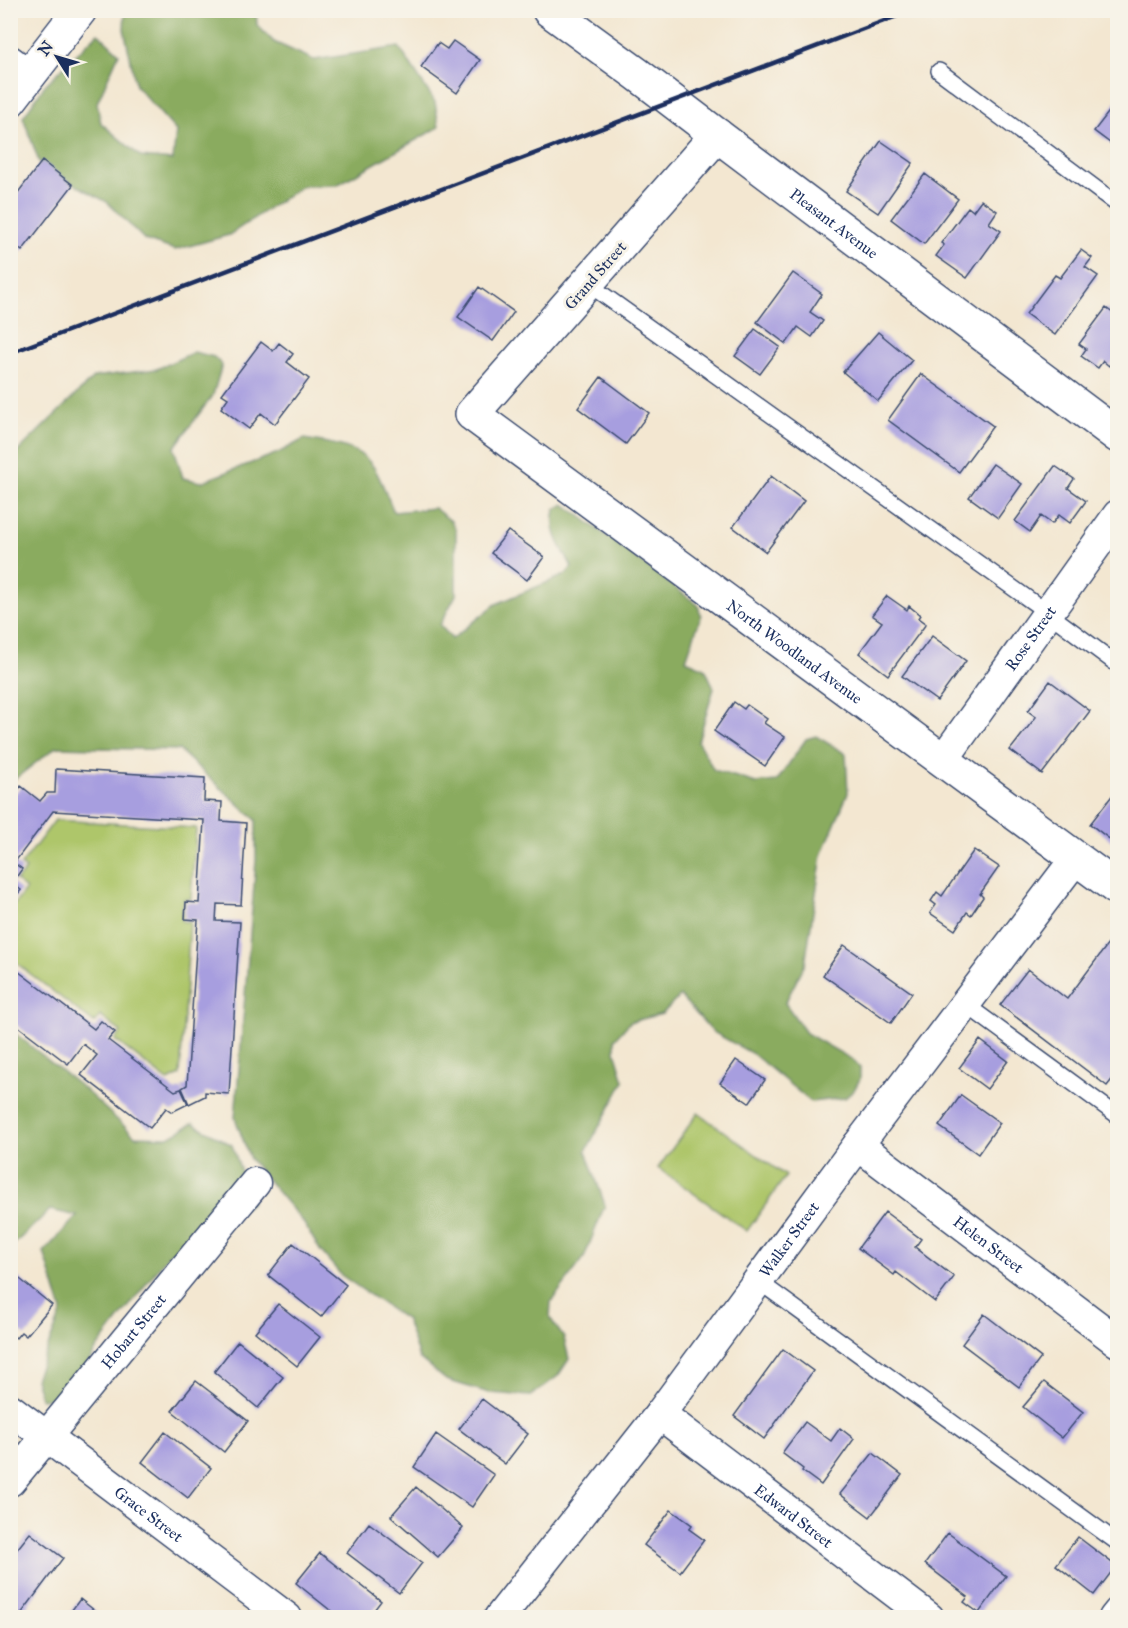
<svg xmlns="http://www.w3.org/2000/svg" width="1128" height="1628" viewBox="0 0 1128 1628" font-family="'IM FELL Great Primer',serif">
	<rect width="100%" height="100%" fill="#f7f3e8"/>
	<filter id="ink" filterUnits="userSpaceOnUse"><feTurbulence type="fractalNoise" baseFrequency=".0167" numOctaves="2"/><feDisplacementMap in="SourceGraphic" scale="12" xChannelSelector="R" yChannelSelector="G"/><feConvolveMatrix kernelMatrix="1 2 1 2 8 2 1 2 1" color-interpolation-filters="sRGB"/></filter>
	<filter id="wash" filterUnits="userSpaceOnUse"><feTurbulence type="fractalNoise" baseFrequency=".008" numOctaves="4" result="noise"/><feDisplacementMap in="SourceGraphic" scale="24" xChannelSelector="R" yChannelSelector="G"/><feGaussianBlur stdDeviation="1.35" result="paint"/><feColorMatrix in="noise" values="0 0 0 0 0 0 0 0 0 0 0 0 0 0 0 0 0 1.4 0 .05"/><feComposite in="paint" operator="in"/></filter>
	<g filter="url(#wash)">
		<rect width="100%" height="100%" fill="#f3e7d1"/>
		<path fill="#aec66b" stroke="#647a64" stroke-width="1.5" d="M55 820 196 828 191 899H184L182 921 190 922 180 1075 168 1081 115 1040 121 1032 100 1016 94 1023 11 959V909L26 889 16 881 26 869 21 865Z
			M698 1113 786 1176 747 1231 658 1168Z"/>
		<path fill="#8aab5f" stroke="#526d5e" stroke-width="1.5" d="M256 10 257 25 274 42 314 60 399 47 435 102 439 127 337 185 302 186 229 235 175 250 145 240 107 202 40 165 23 117 45 85 98 33 119 53 97 103 101 123 141 157 173 160 176 131 136 86 124 29 125 11Z
			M194 352 214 357 222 365 213 395 174 448 183 478 201 482 278 453 304 439C325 443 359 445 372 465 380 475 388 499 394 512L434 508 451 521 456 531V595L440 625 452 639 496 604 565 575 572 567C562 548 549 532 555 510L564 504 698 605 701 616 686 660 705 668 714 688 698 742 714 770 756 783 777 781 806 739 816 736 846 754 848 793 822 855 805 964 785 1003 806 1033 853 1060 860 1068V1079L854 1090 845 1098 811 1102 753 1054 713 1032 680 996 662 1014 630 1022 615 1039V1051L624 1081 586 1151 605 1205 584 1258 551 1302 550 1318 564 1338 569 1359 558 1376 531 1396 489 1393 446 1380 419 1358 406 1320 341 1275 320 1250 303 1222 250 1159 235 1118 256 860V820L179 750 56 747 11 782V458L94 377 157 369Z
			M11 1030 84 1089 135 1136 169 1137 193 1123 232 1145 252 1203 169 1254 97 1348 69 1396 41 1399 35 1379 62 1311 44 1252 77 1216 50 1210 11 1247Z"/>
		<g id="blocks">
			<path fill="#a79edf" d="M453 41 480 60 457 93 421 67 438 43 447 49Z
				M1118 100V149L1094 131Z
				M881 141 913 163 878 213 846 191Z
				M42 161 73 185 22 251 10 242V211L14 206 10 203Z
				M925 174 958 199 924 244 891 219Z
				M981 200 997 211 989 223 1001 231 967 278 936 256 944 245 941 243 968 207 973 211Z
				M1081 250 1092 258 1085 267 1098 276 1055 335 1026 314 1055 275 1060 278Z
				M793 273 822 294 810 312 823 321 812 337 798 327 786 344 757 322Z
				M479 287 514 312 493 341 458 317Z
				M1106 308 1118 317V354L1109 366 1103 361 1098 368 1081 356 1086 349 1079 344Z
				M755 329 780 347 760 374 735 356Z
				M878 332 912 360 878 401 843 372Z
				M261 342 273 351 279 343 293 354 287 362 309 379 275 424 261 413 249 429 221 408 228 398 222 394Z
				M921 374 993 426 959 472 888 420Z
				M601 377 649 413 626 444 578 408Z
				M993 464 1022 484 998 518 969 497Z
				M1055 466 1074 479 1068 488 1086 501 1070 523 1059 515 1052 524 1041 516 1030 532 1015 521Z
				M771 476 804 501 766 552 733 527Z
				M508 531 544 557 527 580 491 553Z
				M887 596 907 610 909 606 920 615 918 618 926 624 888 675 859 653 882 622 872 615Z
				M932 636 966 661 937 701 902 676Z
				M1050 681 1090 711 1042 774 1010 750 1036 717 1028 711Z
				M734 702 744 709 747 705 767 719 764 723 785 737 765 766 714 731Z
				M56 769 205 778 204 801 222 802 221 821 246 823 241 905 217 904 216 921 240 922 229 1094 205 1092V1096L189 1104 182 1088 187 1085 198 920 185 919 186 902 199 903 204 820 53 811 14 863 22 869 12 883 21 890 10 903V800L21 786 40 801 47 793H55Z
				M1118 788V842L1116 844 1090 824Z
				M974 850 999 867 980 894 983 897 971 915 967 912 955 930 930 913 936 905 931 901 937 892 942 896Z
				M1108 944 1118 951V1072L1107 1086 1000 1005 1028 969 1067 999Z
				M844 945 912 993 891 1023 823 975Z
				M10 965 94 1029 101 1021 115 1032 108 1040 175 1091 181 1089 188 1104 172 1112 166 1108 150 1128 81 1075 97 1055 83 1044 68 1064 10 1020Z
				M980 1040 1008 1061 987 1089 959 1068Z
				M736 1060 765 1080 749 1103 720 1083Z
				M961 1095 1000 1123 978 1154 939 1126Z
				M885 1212 921 1239 915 1247 954 1277 935 1302 896 1272 894 1275 858 1248Z
				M293 1243 346 1285 321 1317 268 1275Z
				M10 1271 52 1305 26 1336 21 1332 16 1338 10 1333Z
				M278 1304 320 1337 297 1366 255 1332Z
				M984 1314 1041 1358 1019 1387 962 1344Z
				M238 1341 283 1377 258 1408 214 1372Z
				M783 1349 813 1371 764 1439 734 1416Z
				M196 1381 248 1421 224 1452 172 1411Z
				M1044 1382 1083 1412 1062 1438 1023 1407Z
				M482 1399 528 1434 505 1464 459 1429Z
				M805 1422 831 1441 840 1428 854 1439 821 1485 802 1471 803 1469 782 1453Z
				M165 1432 211 1468 188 1498 142 1462Z
				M436 1434 494 1475 472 1507 414 1467Z
				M873 1453 902 1475 870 1517 840 1494Z
				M416 1487 463 1528 438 1557 391 1516Z
				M671 1510 692 1525 689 1529 704 1540 680 1572 644 1545Z
				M369 1523 422 1563 399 1593 347 1553Z
				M30 1533 63 1558 18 1618H10V1558Z
				M948 1533 1006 1576 979 1613 964 1602 968 1597 925 1564Z
				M1078 1537 1116 1566 1094 1595 1056 1565Z
				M320 1553 381 1601 368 1618H340L296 1583Z
				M80 1599 104 1618H66Z"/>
		</g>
	</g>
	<g filter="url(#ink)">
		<use href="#blocks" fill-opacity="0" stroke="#3b4b6f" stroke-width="1.5"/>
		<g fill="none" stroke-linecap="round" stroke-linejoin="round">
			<g stroke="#3b4b6f" stroke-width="18">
				<path id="service" d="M939 71 1118 205
					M587 283 1048 613 1118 665
					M965 1004 1118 1116
					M758 1281 1118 1543"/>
			</g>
			<g stroke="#3b4b6f" stroke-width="33">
				<g id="minor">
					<path d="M10 61 30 76"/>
					<path id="s1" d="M943 760 1118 515"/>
					<path id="s2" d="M858 1145 1118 1342"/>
					<path id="s3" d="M10 1409 287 1618"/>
					<path id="s4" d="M660 1414 929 1618"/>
					<path id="s5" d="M10 1481 255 1183"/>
					<path id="s6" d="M499 1618 660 1414 858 1145 1076 858"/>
					<path d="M1114 1618 1118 1613"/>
				</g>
			</g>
			<g stroke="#3b4b6f" stroke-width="36">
				<g id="tertiary">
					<path id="s7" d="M549 10 637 74 717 135 1118 436"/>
					<path d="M10 100 80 10"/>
					<path id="s8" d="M717 135 472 414 1118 889"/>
				</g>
			</g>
			<use href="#service" stroke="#fff" stroke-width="15"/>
			<use href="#minor" stroke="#fff" stroke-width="30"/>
			<use href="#tertiary" stroke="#fff" stroke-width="33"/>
			<path stroke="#1b2f5e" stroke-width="4.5" d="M10 353 913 10"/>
		</g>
	</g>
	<g text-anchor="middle" stroke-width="6" stroke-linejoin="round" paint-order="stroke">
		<g font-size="16" fill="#1b2f5e" stroke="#f7f3e8">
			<text dy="6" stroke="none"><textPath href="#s7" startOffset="356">Pleasant Avenue</textPath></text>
			<text transform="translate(595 275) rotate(-49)" y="6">Grand Street</text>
			<text dy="6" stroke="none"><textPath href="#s1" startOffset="150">Rose Street</textPath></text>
			<text dy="6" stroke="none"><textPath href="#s8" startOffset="772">North Woodland Avenue</textPath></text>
			<text dy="6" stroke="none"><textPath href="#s6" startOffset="477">Walker Street</textPath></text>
			<text dy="6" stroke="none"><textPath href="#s2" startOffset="164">Helen Street</textPath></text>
			<text dy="6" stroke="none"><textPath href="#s5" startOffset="194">Hobart Street</textPath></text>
			<text dy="6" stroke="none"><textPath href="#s3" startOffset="174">Grace Street</textPath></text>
			<text dy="6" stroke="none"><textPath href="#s4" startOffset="168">Edward Street</textPath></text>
		</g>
	</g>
	<rect width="1128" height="1628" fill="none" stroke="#f7f3e8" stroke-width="36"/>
	<g transform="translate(57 57) rotate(307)" stroke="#f7f3e8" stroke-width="4.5" paint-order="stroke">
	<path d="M0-4.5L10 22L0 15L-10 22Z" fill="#1b2f5e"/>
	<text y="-9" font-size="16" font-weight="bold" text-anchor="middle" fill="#1b2f5e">N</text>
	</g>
</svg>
